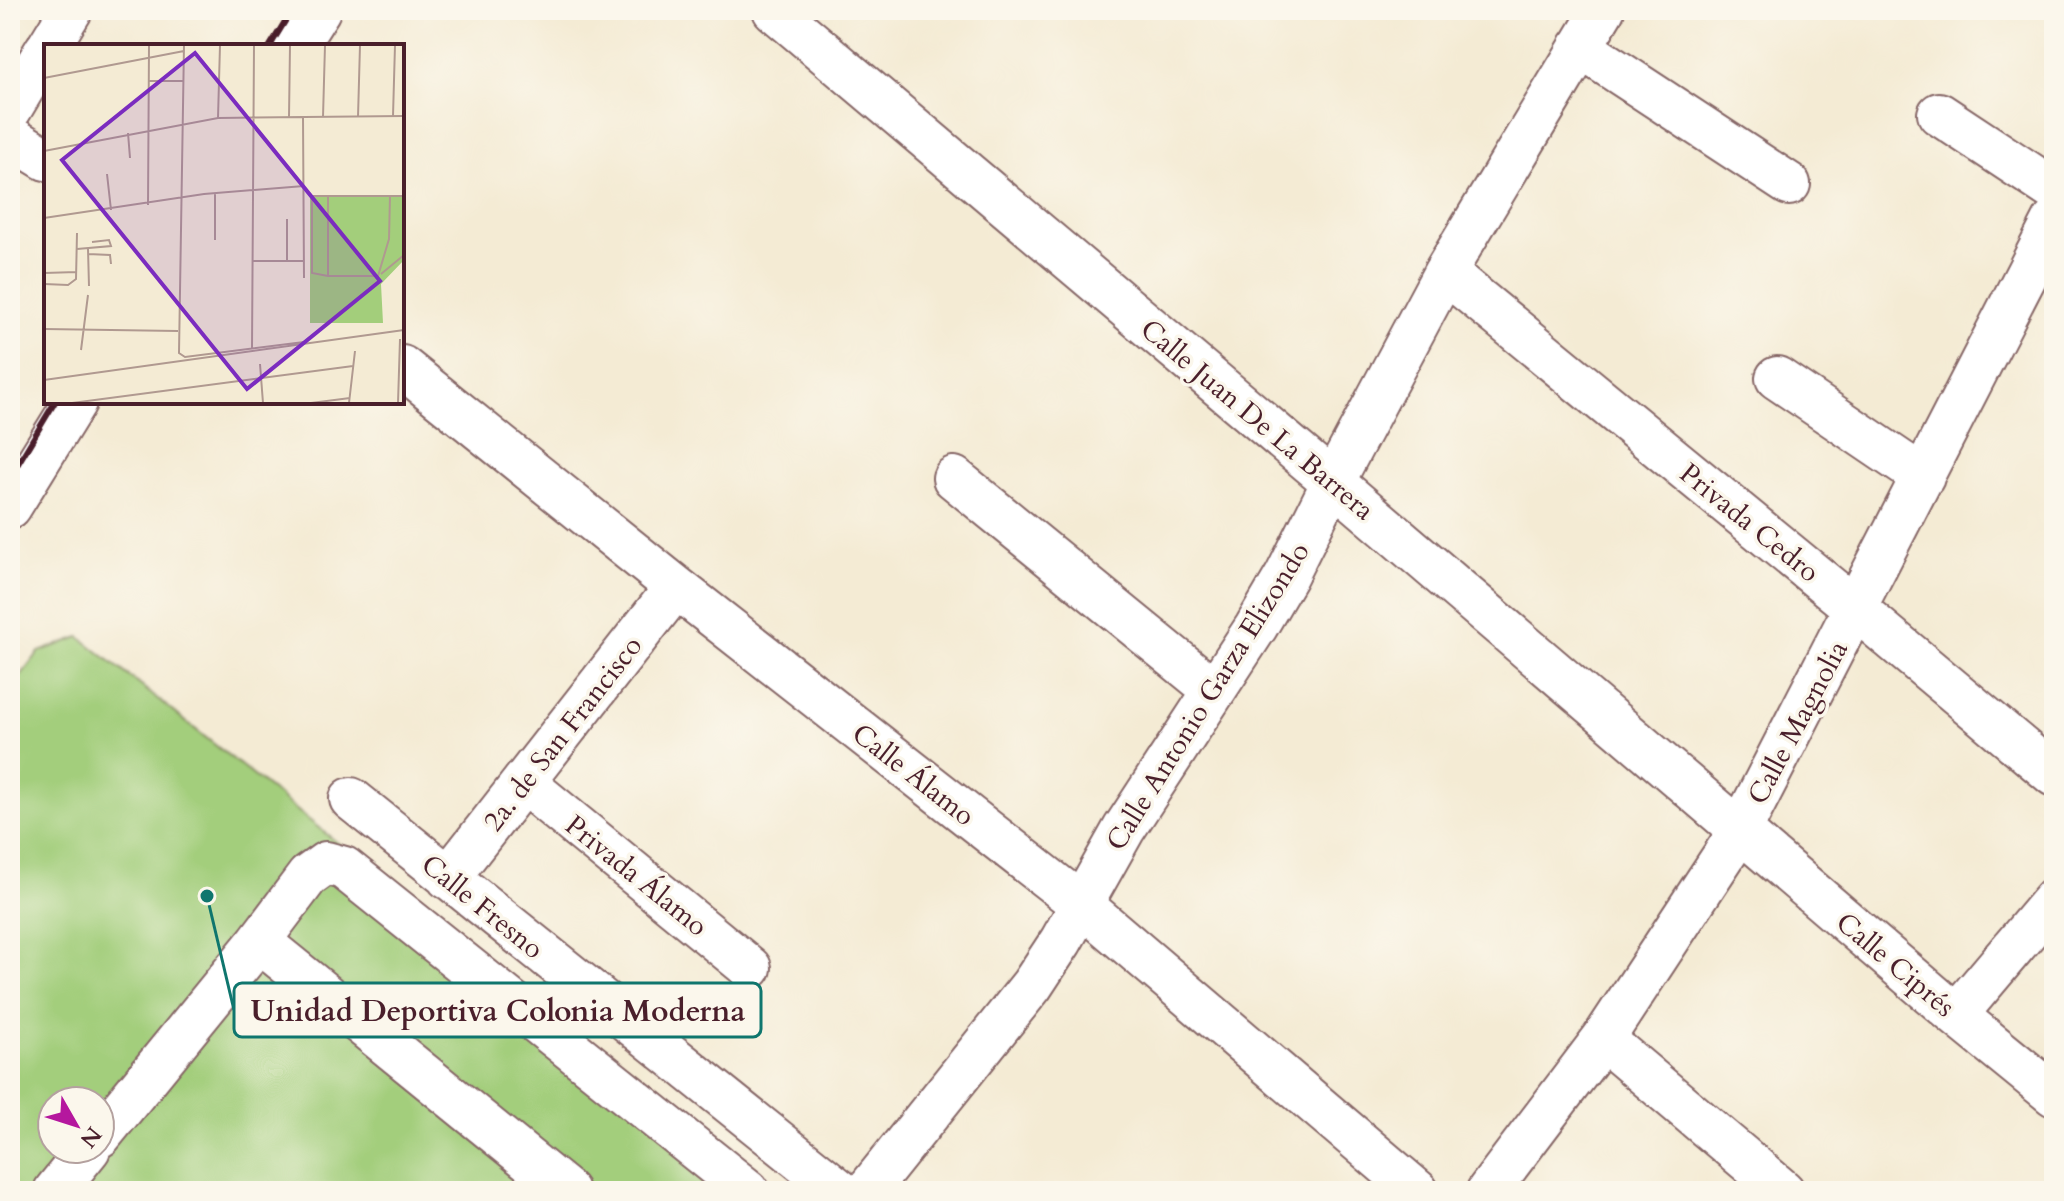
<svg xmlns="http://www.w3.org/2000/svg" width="2064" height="1201" viewBox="0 0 2064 1201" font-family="Cardo,serif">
	<rect width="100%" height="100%" fill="#fbf7ec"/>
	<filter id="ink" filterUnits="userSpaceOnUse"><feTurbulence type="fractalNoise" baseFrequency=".0125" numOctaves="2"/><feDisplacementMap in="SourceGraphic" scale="16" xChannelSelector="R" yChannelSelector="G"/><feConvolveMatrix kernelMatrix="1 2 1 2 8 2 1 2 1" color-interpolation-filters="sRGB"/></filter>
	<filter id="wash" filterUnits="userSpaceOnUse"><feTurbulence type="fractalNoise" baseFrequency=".006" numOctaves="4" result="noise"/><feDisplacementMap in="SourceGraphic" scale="32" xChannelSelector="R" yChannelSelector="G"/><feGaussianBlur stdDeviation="1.8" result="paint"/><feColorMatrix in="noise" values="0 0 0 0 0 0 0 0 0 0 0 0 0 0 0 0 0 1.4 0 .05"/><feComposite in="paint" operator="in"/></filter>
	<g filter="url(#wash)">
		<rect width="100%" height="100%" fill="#f4ebd4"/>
		<path fill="#a3ce7b" stroke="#767653" stroke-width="2" fill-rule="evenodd" d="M80 637 773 1191H10V690L39 652ZM52 1101H100V1149H52Z"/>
	</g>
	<g filter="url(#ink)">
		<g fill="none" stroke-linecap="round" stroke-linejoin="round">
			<g stroke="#866666" stroke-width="46">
				<path id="minor" d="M774 10 1333 482 1956 1015 2054 1095
					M49 46 71 10
					M296 46 319 10
					M1580 47 1789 184
					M10 110 46 50
					M1939 114 2054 190
					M10 137 46 159
					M1445 272 1856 609 2054 775
					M402 367 676 587 1082 905 1417 1191
					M1777 378 1923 477
					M954 478 1214 690
					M10 507 75 402
					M523 782 750 968
					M351 799 840 1191
					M448 878 676 587
					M259 941 308 876 326 863 344 868 748 1191
					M1956 1015 2054 899
					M1603 1039 1783 1191
					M100 1136 259 941 567 1191
					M55 1191 89 1149
					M867 1191 1032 985 1061 941 1124 829 1256 627 1286 576 1333 482 1445 272 1603 10
					M1488 1191 1603 1039 1740 831 2054 221"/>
			</g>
			<use href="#minor" stroke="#fff" stroke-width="42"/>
			<path stroke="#4a1f2b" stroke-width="6" d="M270 46 292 10
				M10 477 55 402"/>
		</g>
	</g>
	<g text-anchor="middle" stroke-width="7" stroke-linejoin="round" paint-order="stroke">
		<g font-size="28" fill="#4a1f2b" stroke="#fbf7ec">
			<text transform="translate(1258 419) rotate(40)" y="10">Calle Juan De La Barrera</text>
			<text transform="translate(1750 522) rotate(39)" y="10">Privada Cedro</text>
			<text transform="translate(1207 696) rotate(-58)" y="10">Calle Antonio Garza Elizondo</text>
			<text transform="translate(1797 722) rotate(-62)" y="10">Calle Magnolia</text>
			<text transform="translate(562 733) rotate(-52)" y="10">2a. de San Francisco</text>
			<text transform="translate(914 774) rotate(38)" y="10">Calle Álamo</text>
			<text transform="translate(637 875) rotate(39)" y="10">Privada Álamo</text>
			<text transform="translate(483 906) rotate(39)" y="10">Calle Fresno</text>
			<text transform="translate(1896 964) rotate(40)" y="10">Calle Ciprés</text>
		</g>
	</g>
	<g transform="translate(44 44)">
		<rect width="360" height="360" fill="#f4ebd4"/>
		<path d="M266 151H360V216L337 240 339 279H266Z" fill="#a3ce7b"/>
		<path fill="none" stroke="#b09990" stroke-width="2" d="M140 1 135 309 141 313 260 298M0 34 140 7M105 37H140M349 72 351 1M245 73 246 1M259 73 260 234M279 73 281 1M314 73 316 1M174 74 176 1M84 89 86 114M0 107 174 74 360 72M63 130 67 166M284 152V232H334L345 195 346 152M104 161 105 1M0 174 160 150 260 142M171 196V149M33 205 67 202 65 196 48 198M44 205 45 242M44 210 66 211 67 220M208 217H260M243 217V175M0 229 33 228M337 230 360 211M284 232 268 229V152H360M0 240 24 241 32 235 33 189M0 285 134 287M208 305 210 1M37 306 44 251M216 320 219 359M0 336 360 286M28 359 309 322M267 359 306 354M305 359 311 307M354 359 356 295"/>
		<path fill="#7b2cbf" fill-opacity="0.15" stroke="#7b2cbf" stroke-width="4" d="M151 9 336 237 203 345 18 116Z"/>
		<rect width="360" height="360" fill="none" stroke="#4a1f2b" stroke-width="4"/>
	</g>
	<path fill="none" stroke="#0f766e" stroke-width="3" d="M207 896L234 1010"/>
	<circle fill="#0f766e" stroke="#fbf7ec" stroke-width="3" cx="207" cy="896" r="8"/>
	<rect fill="#fbf7ec" stroke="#0f766e" stroke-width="3" x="234" y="983" width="527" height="54" rx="8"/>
	<g font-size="30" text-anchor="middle" font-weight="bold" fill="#4a1f2b">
		<text x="498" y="1021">Unidad Deportiva Colonia Moderna</text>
	</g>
	<rect width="2064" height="1201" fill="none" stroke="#fbf7ec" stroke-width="40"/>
	<g transform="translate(76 1125) rotate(129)"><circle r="38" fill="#fbf7ec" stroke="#b4a19f" stroke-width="2"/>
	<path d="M0-6L14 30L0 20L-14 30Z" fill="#b5179e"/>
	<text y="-12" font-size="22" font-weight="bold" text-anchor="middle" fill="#4a1f2b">N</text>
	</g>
</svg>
